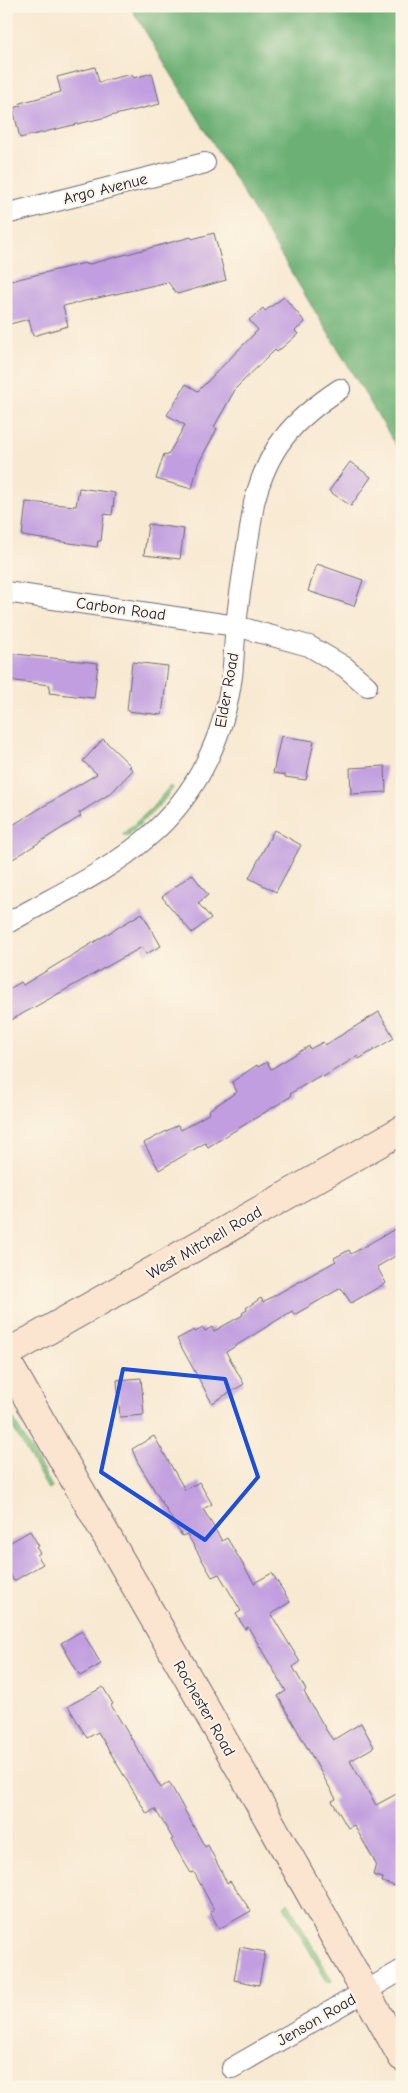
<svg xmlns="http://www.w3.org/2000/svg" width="408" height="2093" viewBox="0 0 408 2093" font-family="'Comic Neue',sans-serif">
	<rect width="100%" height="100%" fill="#fcf5e5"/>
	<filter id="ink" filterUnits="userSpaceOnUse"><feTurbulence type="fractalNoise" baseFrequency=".02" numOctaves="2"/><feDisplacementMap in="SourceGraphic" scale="10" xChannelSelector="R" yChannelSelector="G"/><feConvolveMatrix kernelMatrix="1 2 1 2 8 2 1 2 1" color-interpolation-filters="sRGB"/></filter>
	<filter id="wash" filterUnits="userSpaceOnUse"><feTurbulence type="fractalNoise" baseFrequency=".0096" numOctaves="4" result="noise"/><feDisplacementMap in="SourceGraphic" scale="20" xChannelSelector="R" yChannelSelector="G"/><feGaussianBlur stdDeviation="1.12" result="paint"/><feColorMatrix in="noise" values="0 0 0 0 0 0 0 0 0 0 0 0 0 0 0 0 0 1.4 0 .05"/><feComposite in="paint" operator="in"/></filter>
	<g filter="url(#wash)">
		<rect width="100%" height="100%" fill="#f8e9d2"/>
		<path fill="#85cc87" stroke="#547761" d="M170 786 173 788 159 806 126 837 123 834 151 809Z
			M6 1406 52 1487 48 1489 6 1415Z
			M288 1903 331 1979 332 1981 328 1983 284 1906Z"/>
		<path fill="#6cb074" stroke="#476958" d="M130 6H402V455Z"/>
		<g id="blocks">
			<path fill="#c19ee0" d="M95 67 99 82 131 74 134 78 152 73 160 104 20 138 13 108 21 106 20 103 61 92 57 77Z
				M214 233 226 280 177 294 168 282 63 306 68 326 33 336 29 319 6 325V282L85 263 86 265 191 237 192 239Z
				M284 297 305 322 295 331 298 334 277 352 275 350 236 388 214 427 217 429 198 464 192 489 156 479 164 454 168 455 185 425 167 415 186 384 198 391 258 330 249 320 263 308 265 311Z
				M350 462 371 477 351 506 329 491Z
				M79 488 115 493 112 515 104 514 101 541H98L97 547 22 536 26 502 76 506Z
				M148 524 184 529 180 559 144 555Z
				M317 564 363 580 354 606 308 591Z
				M6 653 98 663 94 698 49 693 50 685 6 680Z
				M132 662 168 666 162 715 127 711Z
				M281 736 314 741 306 780 285 777V775L273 773Z
				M103 739 131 766 129 767 133 770 111 793 79 813 81 816 13 859 6 847V829L97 774 83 761Z
				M385 766 386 792 351 794 350 768Z
				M274 830 301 845 276 892 249 878Z
				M192 874 208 895 198 903 211 918 192 933 162 897Z
				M142 913 161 946 146 954 142 947 6 1023V991L21 982 23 985Z
				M379 1012 394 1038 359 1059 358 1056 323 1077 321 1075 291 1093 290 1097 208 1147 205 1143 159 1170 144 1143 178 1125 181 1130 210 1113 209 1110 237 1092 232 1082 257 1065 258 1067 267 1062 271 1069 309 1046 310 1049 323 1042 325 1045Z
				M402 1225V1252L377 1267 386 1283 351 1303 341 1288 294 1315 292 1311 226 1352 244 1384 212 1403 177 1339 194 1330 195 1332 203 1328 205 1331 212 1327 214 1331 243 1315 242 1313 247 1310 246 1308 261 1298 263 1302 336 1261 334 1258 349 1250 351 1254Z
				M141 1378 144 1415 120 1417 117 1380Z
				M154 1436 185 1490 199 1482 212 1504 203 1509 222 1541 227 1538 254 1583 272 1573 290 1602 271 1614 300 1662 293 1667 306 1690 304 1692 328 1733 333 1740 361 1723 374 1747 350 1761 376 1805 402 1791V1888L382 1882 383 1878 373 1875 376 1864 354 1825 348 1828 332 1801 336 1799 278 1696 286 1691 248 1627 245 1629 236 1614 241 1611 219 1574 212 1577 187 1534 182 1536 137 1461 132 1449Z
				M30 1531 39 1546 36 1547 40 1553 37 1555 43 1564 14 1581 6 1567V1545Z
				M82 1631 101 1664 80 1676 61 1643Z
				M103 1687 113 1704 111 1705 161 1788 169 1782 205 1847 208 1845 227 1883 230 1881 251 1911 219 1929 210 1912 214 1910 194 1872 191 1873 171 1840 173 1839 155 1809 147 1814 98 1732 87 1738 68 1706Z
				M240 1947 265 1952 259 1985 234 1980Z"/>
		</g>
	</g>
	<g filter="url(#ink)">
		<use href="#blocks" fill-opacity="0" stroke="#6d6870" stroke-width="1"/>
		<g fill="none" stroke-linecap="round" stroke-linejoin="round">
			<g stroke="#6d6870" stroke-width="22">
				<path id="street" d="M6 214 205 163
					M6 592 236 626 309 646 345 667 367 686
					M6 924C54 896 107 873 148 837 196 796 224 738 232 676 234 659 234 643 236 626 240 585 248 544 254 503 268 447 293 420 340 389
					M232 2068 402 1970"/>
			</g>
			<g stroke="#6d6870" stroke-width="30">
				<path id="secondary" d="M6 1354 402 1130
					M6 1360 247 1781 402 2057"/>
			</g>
			<use href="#street" stroke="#fff" stroke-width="20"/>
			<use href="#secondary" stroke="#fce5d0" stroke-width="28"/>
		</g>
	</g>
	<path fill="none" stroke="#1d4ed8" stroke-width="4" stroke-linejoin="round" d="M123 1369 225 1379 258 1477 205 1540 101 1472Z"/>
	<g text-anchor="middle" stroke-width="4" stroke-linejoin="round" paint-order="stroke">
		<g font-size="16" fill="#22223b" stroke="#fcf5e5">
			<text transform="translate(105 188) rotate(-14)" y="6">Argo Avenue</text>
			<text transform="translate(121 608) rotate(8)" y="6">Carbon Road</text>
			<text transform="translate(226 690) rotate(-80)" y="6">Elder Road</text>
			<text transform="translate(204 1242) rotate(-30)" y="6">West Mitchell Road</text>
			<text transform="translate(205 1708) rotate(60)" y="6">Rochester Road</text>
			<text transform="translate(316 2019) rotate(-30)" y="6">Jenson Road</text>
		</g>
	</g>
	<rect width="408" height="2093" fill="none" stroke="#fcf5e5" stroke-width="25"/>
</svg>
